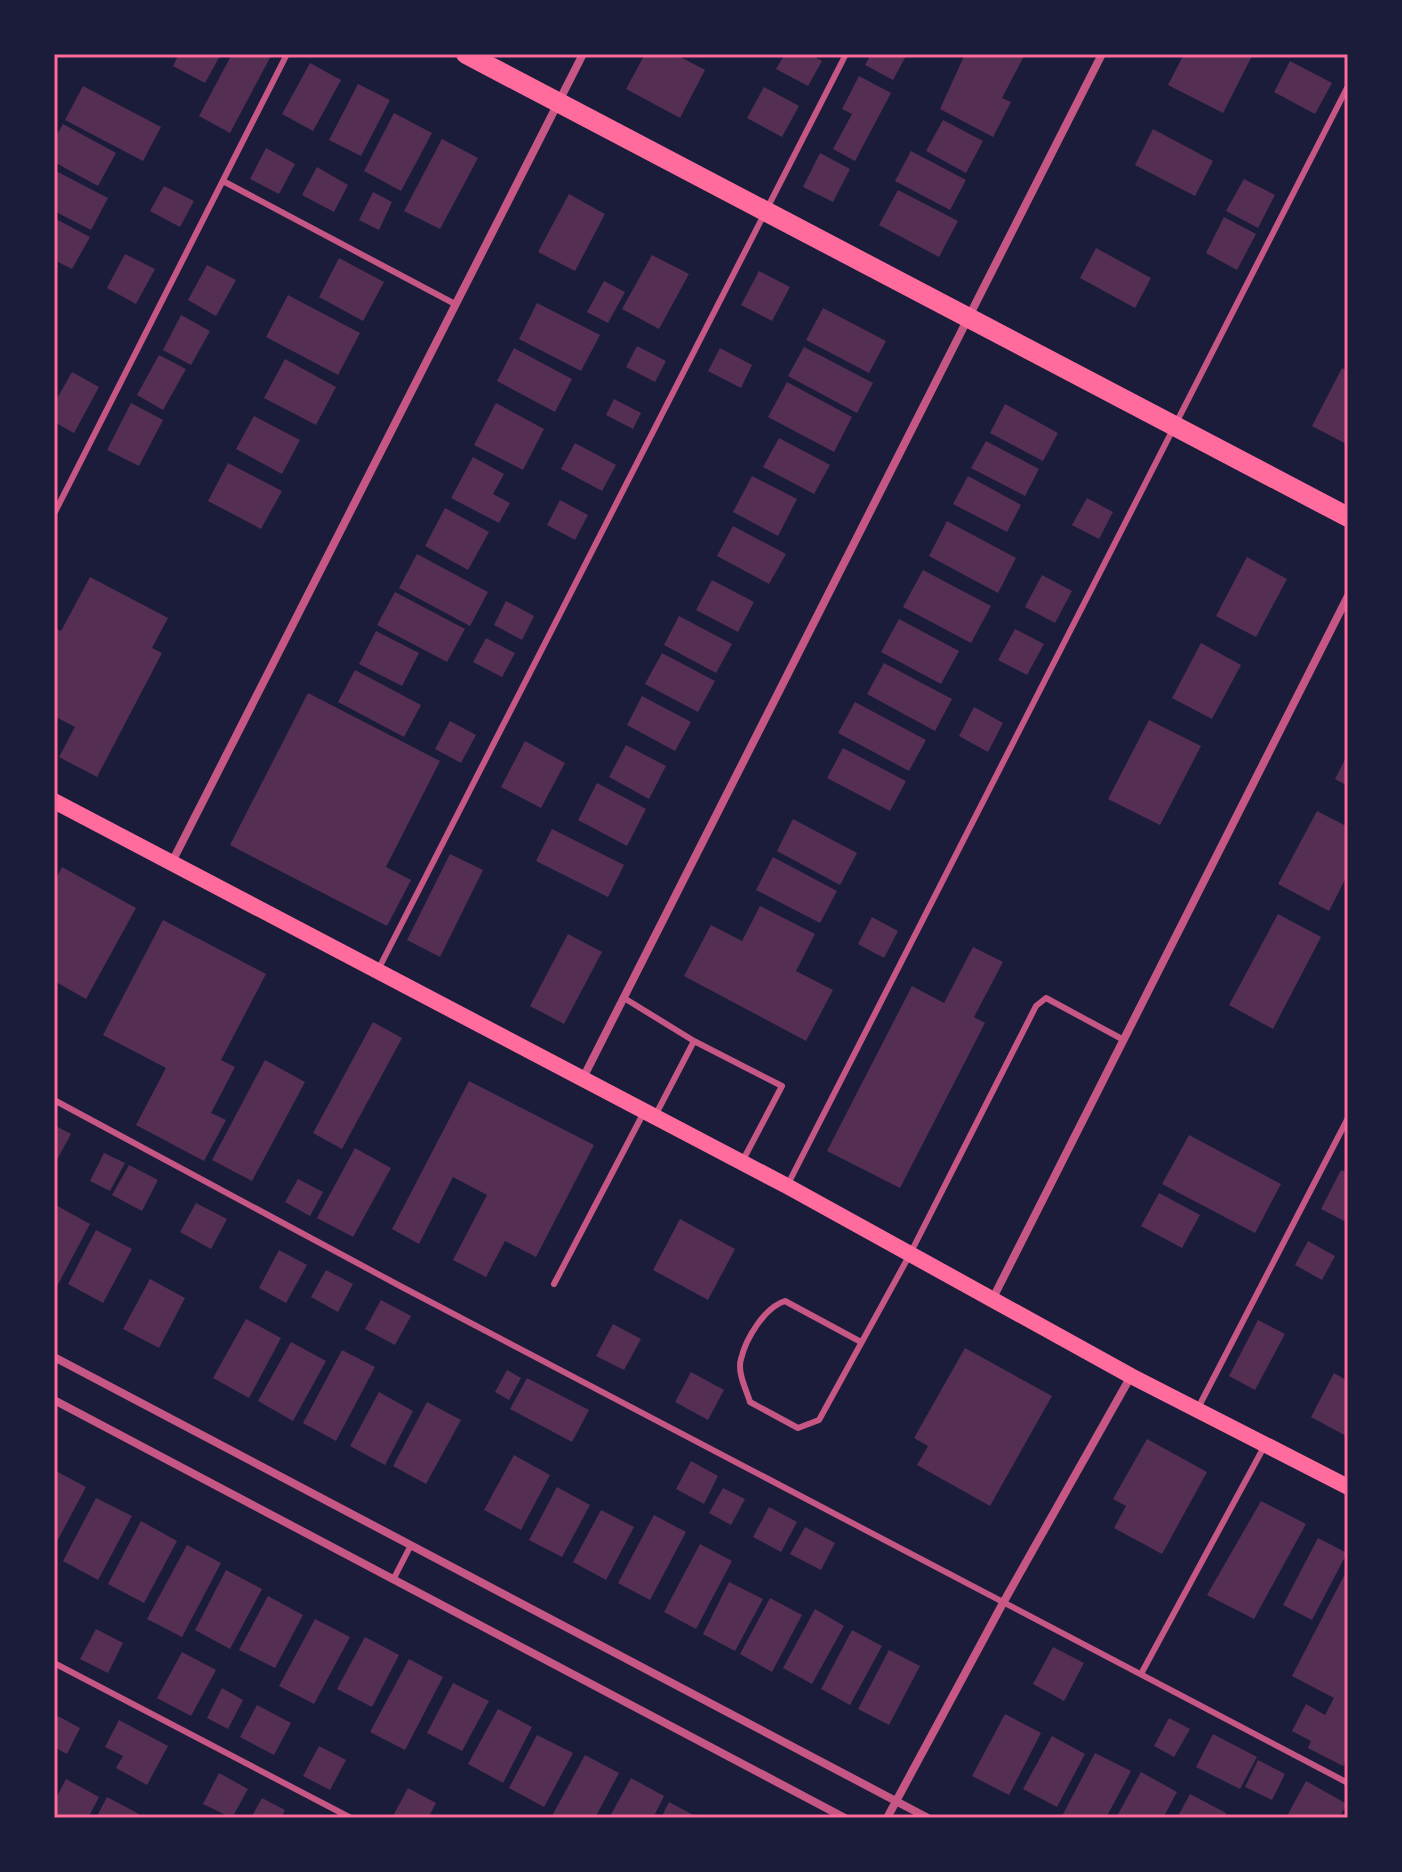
<svg xmlns="http://www.w3.org/2000/svg" width="1402" height="1872" viewBox="0 0 1402 1872" font-family="'Titillium Web',sans-serif">
	<rect width="100%" height="100%" fill="#1b1b3a"/>
	<path fill="#542f53" d="M179 54H221L205 83 173 66Z
		M232 54H272L230 133 199 116Z
		M645 54H675L705 70 680 118 626 89Z
		M785 54H809L822 61 808 86 776 69Z
		M871 54H907L893 80 865 65Z
		M965 54H1025L1002 98 1011 102 993 137 940 109Z
		M1184 54H1253L1223 113 1168 85Z
		M1290 61 1332 83 1315 114 1274 92Z
		M310 63 341 80 313 131 282 114Z
		M859 76 891 93 855 161 833 149 852 114 842 109Z
		M358 84 390 100 361 156 329 140Z
		M83 86 161 127 143 161 65 120Z
		M764 87 799 106 782 137 747 118Z
		M394 113 432 133 401 191 364 171Z
		M943 120 983 141 966 173 926 151Z
		M63 124 116 153 98 186 54 162V140Z
		M1153 129 1213 161 1195 196 1135 165Z
		M442 139 478 158 440 229 404 211Z
		M266 148 295 164 279 194 250 179Z
		M911 151 966 180 950 210 895 181Z
		M820 153 850 169 833 202 803 187Z
		M317 167 348 185 334 212 302 195Z
		M54 170 108 198 91 230 54 211Z
		M1244 179 1275 195 1258 228 1226 211Z
		M164 186 194 201 180 227 150 211Z
		M898 190 958 221 939 257 879 225Z
		M373 192 392 202 379 230 359 220Z
		M569 194 605 214 575 271 538 252Z
		M1224 217 1256 234 1237 270 1206 253Z
		M54 218 90 237 72 269 54 260Z
		M1096 248 1151 278 1135 308 1080 278Z
		M125 254 155 269 136 304 107 288Z
		M652 255 689 274 659 329 622 309Z
		M339 258 384 282 363 321 319 297Z
		M207 265 236 280 216 316 188 300Z
		M759 271 790 287 772 321 741 305Z
		M604 281 625 292 608 323 587 312Z
		M288 295 360 333 338 375 266 337Z
		M537 303 600 335 581 371 519 339Z
		M823 308 886 341 869 373 806 340Z
		M181 315 210 331 191 365 163 350Z
		M637 346 666 361 655 382 626 367Z
		M804 347 873 383 857 413 788 376Z
		M514 348 572 379 555 412 497 381Z
		M720 348 752 365 741 388 708 371Z
		M159 355 186 369 163 410 137 395Z
		M285 359 336 387 316 425 264 398Z
		M1342 368 1348 371V445L1312 426Z
		M72 372 99 387 74 433 54 422V404Z
		M787 382 852 417 834 452 768 417Z
		M614 399 641 413 633 429 606 415Z
		M131 403 163 420 139 466 107 450Z
		M496 403 544 429 523 470 474 445Z
		M1005 404 1058 433 1043 461 990 433Z
		M254 416 300 440 282 474 236 449Z
		M779 438 830 465 814 494 763 467Z
		M986 441 1039 469 1025 496 971 468Z
		M575 443 616 465 602 491 561 469Z
		M473 457 504 474 493 494 510 503 499 523 451 498Z
		M228 463 282 491 261 529 208 501Z
		M752 476 797 499 778 536 733 512Z
		M968 476 1021 505 1007 532 953 504Z
		M1087 498 1113 512 1099 539 1072 525Z
		M560 500 588 515 575 540 547 525Z
		M445 508 489 532 468 570 425 546Z
		M947 521 1016 558 998 593 929 556Z
		M733 526 786 554 769 584 717 556Z
		M417 554 488 592 470 626 399 588Z
		M1247 557 1287 579 1256 637 1216 616Z
		M923 570 991 606 971 643 903 607Z
		M1042 575 1072 591 1055 623 1025 607Z
		M90 577 168 618 152 648 162 653 97 777 59 757 75 727 54 716V628L61 631Z
		M712 580 754 602 738 632 696 610Z
		M395 592 465 629 447 662 377 625Z
		M506 601 534 616 522 640 494 625Z
		M679 616 732 644 716 673 664 645Z
		M899 619 959 651 941 684 881 652Z
		M1015 629 1044 644 1027 675 998 660Z
		M376 631 419 653 402 686 359 664Z
		M486 638 515 653 502 677 473 662Z
		M1201 643 1241 665 1212 719 1172 698Z
		M662 653 715 681 698 712 645 684Z
		M884 663 952 699 935 731 867 694Z
		M355 670 421 705 404 737 338 702Z
		M308 693 440 761 386 867 411 880 387 926 230 845Z
		M642 696 691 722 675 751 627 725Z
		M855 702 926 740 909 771 838 733Z
		M974 707 1003 723 988 752 959 736Z
		M1149 720 1201 746 1160 825 1108 799Z
		M450 721 476 735 461 763 435 749Z
		M525 741 565 763 541 808 501 787Z
		M626 745 666 766 649 799 609 777Z
		M843 748 906 781 890 811 827 778Z
		M1348 754V786L1335 779Z
		M597 783 646 809 627 846 578 820Z
		M1317 811 1348 827V874L1329 911 1278 884Z
		M793 819 857 853 840 885 777 851Z
		M552 829 624 865 608 897 536 861Z
		M450 854 483 870 440 957 407 940Z
		M773 857 837 891 820 923 756 890Z
		M62 867 136 908 86 999 54 981V883Z
		M760 906 815 934 796 971 833 990 806 1041 684 976 711 925 742 941Z
		M1278 914 1321 937 1273 1029 1229 1005Z
		M872 917 898 931 884 958 858 944Z
		M163 920 266 974 221 1060 235 1067 211 1113 226 1120 204 1161 136 1125 166 1068 103 1035Z
		M568 934 602 952 564 1024 530 1006Z
		M973 947 1003 962 974 1017 985 1023 900 1188 827 1151 912 986 944 1003Z
		M373 1022 402 1038 342 1149 313 1133Z
		M265 1060 305 1082 252 1181 212 1160Z
		M469 1081 594 1145 536 1257 505 1241 486 1277 453 1260 487 1195 453 1177 419 1244 392 1229Z
		M54 1125 71 1134 54 1165Z
		M1189 1135 1281 1184 1255 1233 1162 1184Z
		M355 1148 391 1168 353 1237 317 1218Z
		M104 1153 125 1163 110 1191 90 1181Z
		M129 1165 158 1180 142 1211 112 1195Z
		M1341 1170 1348 1173V1223L1321 1209Z
		M298 1179 323 1192 310 1216 285 1202Z
		M1159 1193 1200 1215 1182 1248 1141 1226Z
		M196 1203 227 1219 211 1249 180 1232Z
		M54 1204 90 1224 54 1292Z
		M680 1219 735 1249 708 1300 653 1270Z
		M96 1230 132 1249 103 1303 68 1284Z
		M1308 1241 1335 1256 1322 1280 1295 1265Z
		M279 1250 307 1265 286 1303 259 1288Z
		M326 1270 353 1284 338 1312 311 1297Z
		M150 1279 185 1298 159 1348 123 1329Z
		M381 1300 411 1316 395 1345 365 1329Z
		M246 1319 281 1338 249 1398 213 1378Z
		M1258 1320 1285 1334 1255 1390 1229 1376Z
		M613 1324 641 1339 624 1370 596 1356Z
		M291 1342 326 1361 293 1421 258 1401Z
		M965 1348 1052 1396 990 1506 917 1465 928 1446 914 1438Z
		M342 1350 375 1367 336 1441 303 1423Z
		M507 1370 521 1378 509 1400 495 1392Z
		M691 1372 724 1390 708 1420 675 1402Z
		M1334 1373 1348 1381V1437L1311 1417Z
		M527 1378 589 1410 572 1442 510 1409Z
		M379 1392 413 1411 385 1465 350 1446Z
		M427 1402 461 1420 426 1484 393 1466Z
		M1147 1439 1207 1472 1162 1554 1114 1528 1126 1506 1113 1499Z
		M514 1455 550 1475 521 1530 484 1510Z
		M691 1461 718 1476 704 1504 676 1489Z
		M54 1470 86 1487 54 1547Z
		M557 1487 590 1505 562 1557 529 1540Z
		M723 1488 745 1499 731 1525 709 1513Z
		M96 1498 132 1516 98 1580 63 1561Z
		M1261 1501 1306 1524 1254 1619 1207 1595Z
		M769 1507 797 1522 781 1552 753 1537Z
		M601 1510 634 1527 606 1580 573 1562Z
		M654 1515 686 1532 650 1600 618 1583Z
		M141 1521 177 1541 144 1603 108 1584Z
		M805 1527 835 1543 821 1570 790 1554Z
		M1318 1538 1347 1553 1312 1620 1283 1605Z
		M700 1544 732 1561 696 1629 664 1612Z
		M187 1545 221 1563 182 1637 147 1619Z
		M1348 1568V1757L1343 1766 1308 1748 1311 1741 1292 1731 1306 1704 1325 1715 1334 1698 1292 1676Z
		M226 1570 262 1589 230 1649 195 1630Z
		M729 1582 763 1599 735 1651 703 1634Z
		M268 1596 303 1615 275 1668 239 1650Z
		M770 1598 802 1615 772 1672 740 1654Z
		M815 1609 844 1626 812 1684 783 1668Z
		M315 1619 350 1637 314 1704 279 1686Z
		M96 1629 123 1643 108 1673 80 1659Z
		M852 1630 882 1646 850 1705 821 1689Z
		M365 1637 399 1655 372 1707 337 1689Z
		M1053 1647 1084 1663 1064 1701 1033 1684Z
		M889 1650 920 1666 889 1725 858 1709Z
		M182 1652 216 1670 191 1716 157 1698Z
		M409 1659 443 1677 405 1750 370 1732Z
		M453 1683 489 1701 462 1751 427 1733Z
		M222 1688 243 1700 228 1729 207 1718Z
		M257 1705 291 1723 274 1755 240 1737Z
		M498 1709 532 1727 503 1783 468 1764Z
		M1005 1714 1041 1733 1009 1795 972 1776Z
		M58 1716 80 1728 67 1754 54 1747V1723Z
		M1169 1718 1190 1729 1174 1757 1154 1746Z
		M119 1720 168 1746 147 1785 116 1768 123 1756 105 1747Z
		M1213 1734 1257 1757 1240 1789 1196 1767Z
		M537 1735 573 1753 544 1807 509 1788Z
		M1052 1736 1085 1754 1057 1807 1023 1789Z
		M319 1746 346 1760 330 1790 303 1776Z
		M1095 1753 1131 1771 1106 1818H1061Z
		M585 1755 619 1773 595 1818H555L552 1816Z
		M1258 1760 1285 1774 1272 1800 1245 1787Z
		M1141 1772 1177 1792 1163 1818H1116Z
		M219 1773 248 1789 232 1818 203 1804Z
		M631 1778 664 1796 653 1818H609Z
		M66 1779 99 1797 88 1818H54V1802Z
		M1306 1781 1347 1804 1339 1818H1295L1288 1814Z
		M408 1788 436 1803 428 1818H392Z
		M1190 1794 1226 1813 1224 1818H1177Z
		M107 1797 139 1814 137 1818H96Z
		M262 1798 285 1810 281 1818H251Z
		M669 1802 699 1818H661Z"/>
	<g fill="none" stroke-linecap="round" stroke-linejoin="round">
		<path stroke="#c65784" stroke-width="6" d="M223 181 455 304
			M54 514 287 54
			M378 970 846 54
			M624 998 694 1041 782 1086 742 1162
			M54 1100 402 1287 1348 1783
			M655 1116 694 1041
			M787 1186 1348 86
			M554 1284 643 1114
			M861 1342 785 1301C765 1307 746 1338 741 1359 737 1372 746 1389 750 1402L798 1428 819 1420 909 1256 1036 1006 1046 998 1122 1039
			M1197 1410 1348 1118
			M393 1580 411 1545
			M54 1663 351 1818
			M1141 1674 1265 1445"/>
		<path stroke="#c65784" stroke-width="8" d="M172 862 583 54
			M583 1078 1102 54
			M992 1300 1348 596
			M54 1357 928 1818
			M54 1400 845 1818
			M887 1818 1003 1603 1131 1376"/>
		<path stroke="#ff6b9d" stroke-width="16" d="M54 801 787 1186 1131 1376 1348 1487"/>
		<path stroke="#ff6b9d" stroke-width="20" d="M466 54 1348 517"/>
	</g>
	<rect width="1402" height="1872" fill="none" stroke="#1b1b3a" stroke-width="112"/>
	<rect x="56" y="56" width="1290" height="1760" fill="none" stroke="#ff6b9d" stroke-width="3"/>
</svg>
